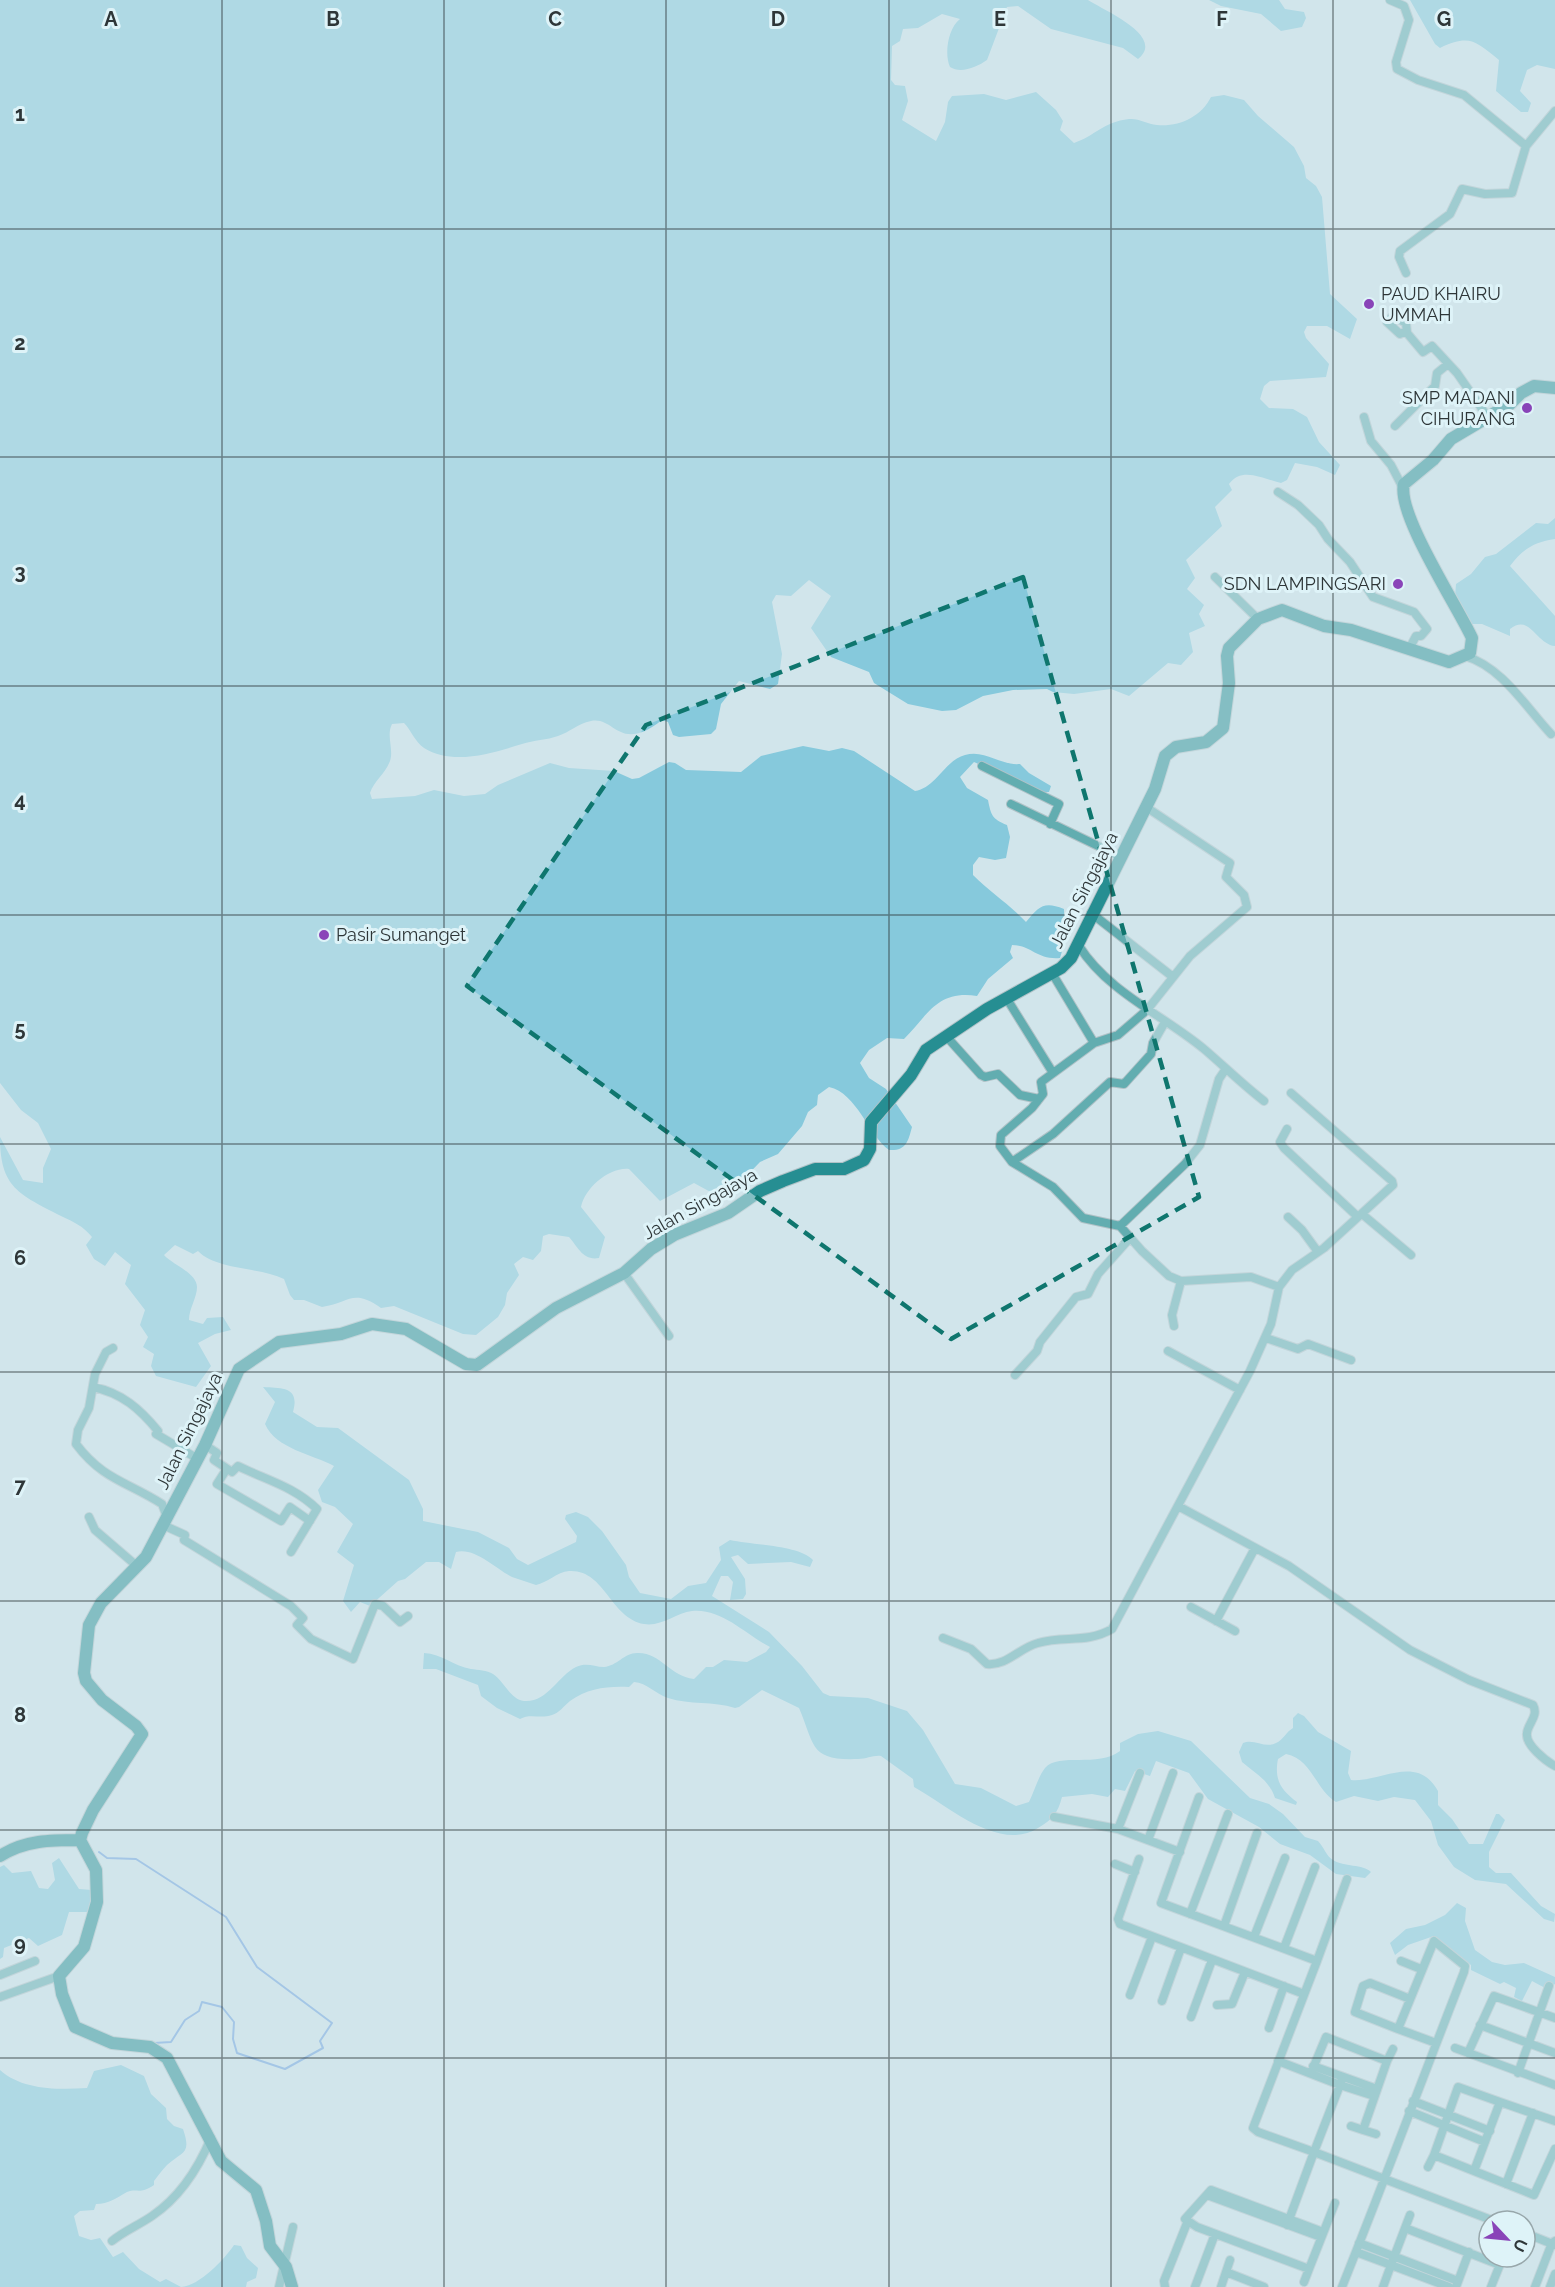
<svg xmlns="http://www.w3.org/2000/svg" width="1555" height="2287" viewBox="0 0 1555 2287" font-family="Raleway,sans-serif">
	<rect width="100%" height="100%" fill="#d1e5eb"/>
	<path fill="#86c9dc" d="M0 0H1088C1101 9 1167 36 1138 59L1123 48 1051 29 1018 6 1007 7 987 60C977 67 961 74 950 67 944 54 948 28 960 19L942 14 918 28 903 29 900 41 892 46 891 80 895 85 905 86 908 101 902 120 936 141 945 122 948 102 952 96 984 94 1006 100 1036 92 1056 110 1063 121 1060 130 1074 143C1095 136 1103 122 1129 119 1139 118 1147 124 1157 125 1179 127 1201 117 1211 97L1224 95 1244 100 1258 116 1294 147 1304 166 1306 178 1316 186 1322 197 1330 294 1357 319 1350 339 1327 326H1307L1304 332 1306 338 1329 364 1326 377 1270 381 1264 386 1260 399 1269 408 1293 409 1307 417 1319 442 1340 465 1335 475 1317 467 1295 463 1287 480 1281 483C1263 479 1242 466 1229 484L1232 490 1215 507 1222 526 1186 560 1195 578 1187 589 1204 605 1199 614 1205 626 1189 633 1193 652 1181 665 1168 663 1129 696 1111 689 1074 694 1053 692 1047 689 1013 690 983 696 956 710 942 711 908 704 874 683 869 672 831 657 811 628 831 596 809 580 791 596 776 595 772 602 782 654 778 684 770 689 739 681 721 704 716 729 711 734 679 737 673 735 668 722 662 720C619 754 615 716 591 721 577 724 570 732 558 736 547 740 534 740 522 744 493 753 453 766 424 748 415 742 411 730 404 723L392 724C386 736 394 749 390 761 385 774 374 781 370 793L372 799 415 796 434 790 464 796 485 794 498 785 550 763 569 768 614 771 632 779 639 778 669 762 675 763 686 770 741 772 761 756 803 746 829 751 842 748 854 751 915 791C936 788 945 760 965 755 985 749 1001 766 1020 764L1029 773 1051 786 1049 792H1042L974 762 960 777 967 788 988 800C991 815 992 819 1007 825L1010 837 1006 858 995 860 979 857 973 865V875C990 892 1009 904 1026 922 1039 906 1044 901 1064 909L1065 941 1060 958C1037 960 1031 945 1012 945L1010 952 1013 958 988 979 977 996C937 990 928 1015 904 1039L887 1038 869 1050 860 1063 869 1078 886 1089 912 1127C908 1142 906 1151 889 1150 869 1136 857 1093 829 1087L818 1095 817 1105 808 1112 802 1126 778 1154 760 1162 735 1188 716 1195 694 1183 660 1201 629 1169C609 1167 585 1188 581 1207L605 1237 599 1258C583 1261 578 1247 569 1237L549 1234 543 1236 541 1251 533 1260 523 1257 514 1264 519 1275 507 1293 505 1305 498 1317 476 1335 463 1334 394 1306 381 1308C352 1288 350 1303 322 1307L304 1300H294L290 1295 284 1279C259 1267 216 1270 198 1251L193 1254 175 1245 164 1255C173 1265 197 1273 197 1287 197 1298 189 1308 189 1320L203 1324 207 1318 223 1317 231 1330 215 1334 198 1343 211 1366 196 1387 156 1376 151 1366 154 1354 143 1347 148 1337 140 1325 145 1310 125 1284 131 1265 115 1252 105 1266 94 1259 86 1245 92 1237C83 1226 74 1222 61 1216 19 1194 0 1188 0 1137L23 1180 43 1183V1168L51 1149 38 1123 21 1110 0 1083Z
		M1209 0H1279L1285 9 1304 12 1306 18 1302 27 1281 31 1261 14 1221 6Z
		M1410 0H1555V69L1537 65 1527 70 1520 91 1531 103 1528 112H1521L1496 91 1499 60C1475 41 1470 34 1440 48L1435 44Z
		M1555 518V539C1534 542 1523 549 1510 566L1555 616V646C1536 644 1530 613 1510 629V636L1482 624H1470L1455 597 1456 584 1471 574 1485 557 1496 554 1536 523 1548 524Z
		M263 1387C283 1388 300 1387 293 1412L317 1427 338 1428 409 1480 423 1509V1521L478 1532 509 1548 517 1559 528 1565 576 1542 577 1536 565 1519 566 1515 576 1512 588 1517 602 1531 626 1565 629 1577 640 1593 671 1599 688 1586 706 1583 721 1560 719 1547 730 1540C752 1545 799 1545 813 1560L810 1567 791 1562 748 1564 738 1555 731 1557 745 1579 746 1594 743 1599 730 1600 733 1582 728 1576H721L712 1596 769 1632 802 1666 823 1693 830 1696 868 1698 907 1711 923 1730 955 1784 981 1788 1016 1806 1029 1802C1034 1792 1038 1777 1045 1768 1059 1752 1098 1768 1120 1751V1743L1138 1734 1158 1731 1191 1741 1250 1798 1269 1804 1283 1814 1305 1837 1318 1841C1324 1847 1326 1856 1333 1860 1344 1867 1363 1864 1371 1872L1365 1878 1336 1874 1310 1855 1280 1844 1259 1827 1208 1799 1189 1773 1156 1761 1150 1776 1135 1771 1125 1791 1115 1789 1108 1797 1092 1794 1062 1797C1058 1813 1052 1820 1038 1828 999 1853 947 1805 914 1787L913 1779 881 1756C873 1755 867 1759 858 1759 809 1761 815 1745 799 1708L762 1690 739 1707 735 1708C713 1701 690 1705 668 1698 656 1694 647 1683 634 1682L629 1687C608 1686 588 1688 570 1701 564 1706 559 1713 552 1715 540 1719 530 1713 520 1719L497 1708 481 1696 478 1685 436 1669H423L424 1653C442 1654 454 1666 471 1669 478 1670 487 1670 493 1674 504 1681 510 1699 524 1701 547 1703 558 1676 576 1667 587 1662 594 1667 604 1667 617 1666 624 1653 637 1653 661 1652 669 1676 694 1679L706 1667H713L724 1660 747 1662 766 1652 770 1647C746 1635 722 1608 692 1611 676 1613 661 1627 644 1624 610 1618 605 1569 569 1571 557 1572 547 1583 536 1585 528 1582 520 1580 512 1577 496 1569 475 1547 456 1552L451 1569 439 1562H426L405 1579 398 1581 370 1606 360 1602 351 1612 343 1601 354 1565 337 1552 353 1524 335 1507 322 1502 318 1490 334 1466C312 1454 276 1449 265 1424L275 1402Z
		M1298 1713 1304 1716 1318 1732 1351 1751 1348 1773 1351 1780C1380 1783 1417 1753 1438 1791V1805L1452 1819 1469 1844H1483L1496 1814H1499L1505 1820 1489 1852V1867L1496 1873H1511L1541 1906 1555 1914 1554 1922 1544 1919 1506 1884 1475 1880 1454 1867 1438 1845 1431 1821 1415 1800 1394 1797 1378 1801 1354 1796 1336 1802C1315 1789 1312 1759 1286 1754L1278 1759C1274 1780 1281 1790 1297 1802L1296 1805 1275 1798C1269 1780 1256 1774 1242 1762L1239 1752 1243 1743C1254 1738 1265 1749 1276 1743 1283 1740 1286 1732 1293 1728V1718Z
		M59 1858 79 1889 92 1890 90 1912H69L62 1935 38 1946 29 1938 4 1948 3 1957 0 1959V1867L4 1865 12 1873 31 1871 39 1888 48 1889 55 1880 52 1863Z
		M1457 1903 1466 1908 1465 1921 1475 1950 1492 1962 1505 1965 1524 1963 1555 1977V1984L1547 1989 1532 1981 1522 2001 1514 1997 1516 1988 1504 1982 1500 1984 1471 1970V1965L1434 1936 1408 1945 1395 1955 1390 1943 1406 1929 1425 1925 1445 1915Z
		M121 2065 144 2076 151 2094 166 2108 167 2119 174 2126 183 2129C192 2155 182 2151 167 2165 162 2170 158 2176 154 2181V2185C139 2195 138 2188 127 2192 116 2198 109 2204 96 2204L94 2210 80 2211 74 2216 79 2236 91 2240 100 2238 113 2257 123 2252 139 2269 160 2282 166 2279 181 2287C199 2286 224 2260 234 2245L241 2246 247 2258 258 2268 256 2278 247 2282 246 2287H0V2070C22 2090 58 2090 87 2088L94 2071Z"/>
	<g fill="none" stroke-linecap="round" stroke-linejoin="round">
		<path stroke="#6ea1df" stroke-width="2" d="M99 1852 107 1858 136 1859 226 1917 257 1967 332 2023 320 2041 323 2048 285 2069 237 2053 233 2039 234 2022 222 2007 202 2002 199 2011 185 2020 171 2042 154 2043"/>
		<g stroke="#b0c2c7" stroke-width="10">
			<path id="street" d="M1390 0 1404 6 1409 20 1396 62 1397 69 1418 80 1464 95 1526 146
				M1406 273 1399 257 1400 251 1450 214 1462 189 1485 194 1512 193 1526 146 1555 111
				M1406 331 1400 334 1387 322 1393 316 1406 323 1407 333 1423 352 1432 346 1457 373 1487 416
				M1364 417 1371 441 1391 465 1403 488
				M1395 426 1435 386 1437 373 1448 364
				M1278 492 1298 505 1319 525 1328 539 1350 562 1373 597 1414 612 1427 629 1421 636H1416L1409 649
				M1215 577 1258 619
				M1465 656C1502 667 1525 706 1551 734
				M982 766 1059 804 1050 824
				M1011 804 1121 857
				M1146 807 1230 863 1226 877 1244 895 1247 907 1190 956 1147 1010 1118 1035 1094 1043 1041 1082 1043 1094 1032 1108 1001 1135 1000 1146 1012 1162 1053 1187 1083 1218 1120 1226 1142 1251 1169 1276 1181 1281 1251 1277 1279 1287
				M1091 913 1173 977
				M1079 946C1108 992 1163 1015 1204 1049 1224 1066 1243 1085 1264 1101
				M1052 973 1094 1043
				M1007 999 1053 1073
				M946 1036 981 1075 985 1077 998 1074 1020 1095 1039 1099
				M1287 1129 1280 1142 1284 1148 1358 1217
				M1012 1162 1053 1134 1110 1082 1124 1084 1151 1054 1153 1043 1165 1022
				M1362 1214 1411 1255
				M1288 1217 1302 1230 1318 1252
				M1120 1226 1185 1164 1200 1145 1219 1079 1225 1070
				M624 1273 669 1336
				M1174 1326 1172 1315 1181 1281
				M1266 1338 1298 1349 1308 1344 1351 1360
				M113 1348 106 1352 95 1374 89 1408 78 1430 76 1444C103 1480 128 1482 162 1504L167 1517
				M1168 1351 1240 1390
				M1015 1375 1037 1351 1040 1342 1076 1297 1088 1294 1098 1274 1130 1238
				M93 1387C122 1393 140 1409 158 1431L156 1434 198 1459
				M205 1445 217 1453 214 1460 232 1472 238 1466C266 1480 293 1486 317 1509L291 1552
				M226 1470 217 1484 281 1521 290 1507 310 1521
				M1178 1506 1289 1566 1410 1650 1469 1680 1533 1705C1539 1716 1528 1723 1527 1733 1525 1745 1546 1761 1555 1766
				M89 1517 95 1530 138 1567
				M163 1525 185 1535 184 1540 291 1606 303 1618 297 1625 311 1639 353 1659 375 1604 383 1606 400 1622 408 1616
				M1191 1607 1235 1631
				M1216 1621 1255 1548
				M943 1638 971 1649 987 1664C1007 1666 1019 1648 1038 1643 1064 1635 1086 1644 1112 1629L1250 1371 1271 1324 1279 1287 1292 1270 1324 1248 1393 1185 1392 1181 1291 1093
				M1140 1773 1118 1829 1180 1852
				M1199 1797 1161 1903 1317 1961 1253 2128 1258 2132 1314 2152 1287 2225
				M1054 1817 1118 1829
				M1148 1840 1173 1773
				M1139 1859 1118 1919 1120 1924 1304 1994
				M1115 1864 1135 1872
				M1190 1914 1228 1814
				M1224 1926 1257 1833
				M1254 1937 1285 1858
				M1284 1948 1315 1867
				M1317 1961 1347 1879
				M1401 1961 1421 1969
				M0 1975 35 1961
				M1130 1995 1152 1937
				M0 1997 59 1976
				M1162 2001 1181 1948
				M1217 2005 1232 2004 1245 1972
				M1191 2017 1212 1960
				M1480 2025 1555 2053
				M1269 2028 1284 1986
				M1398 2029 1355 2012 1363 1986 1370 1983 1410 1999
				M1455 2048 1555 2085
				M1468 2053 1494 1996 1555 2018
				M1278 2061 1340 2085 1314 2152 1494 2221
				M1387 2061 1393 2049
				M1313 2066 1377 2089
				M1311 2073 1326 2037 1387 2061 1363 2130 1351 2126
				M1518 2073 1549 1986
				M1342 2079 1340 2085 1374 2096
				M1458 2087 1500 2102 1474 2171 1434 2155Z
				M1413 2101 1490 2131
				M1500 2102 1555 2121
				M1409 2111 1485 2142
				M1363 2130 1376 2134
				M1428 2167 1434 2155
				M1474 2171 1534 2195 1555 2149
				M1506 2184 1533 2113
				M1207 2195 1321 2237
				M1410 2215 1391 2265 1449 2287
				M1405 2228 1500 2265
				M1323 2232 1211 2190 1185 2219 1197 2227 1309 2269 1335 2203
				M1525 2233 1555 2245
				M112 2241C124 2231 139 2225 152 2216 180 2197 198 2169 211 2138
				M1359 2243 1458 2281
				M1356 2252 1391 2265 1383 2287
				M1226 2272 1264 2287
				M1304 2282 1309 2269
				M279 2287 293 2227
				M1165 2287 1164 2281 1187 2223
				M1195 2287 1215 2234
				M1221 2287 1230 2260
				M1342 2287C1384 2182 1423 2077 1464 1972L1465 1966 1434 1941 1398 2029 1436 2043
				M1456 2287 1469 2252
				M1491 2287 1503 2257
				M1535 2287 1552 2243 1555 2241
				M1550 2287 1555 2274"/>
		</g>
		<g stroke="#b0c2c7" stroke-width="14">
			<path id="secondary" d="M0 1856C25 1840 51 1840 80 1840
				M292 2287 286 2267 270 2246 266 2221 256 2190 221 2161 167 2058 150 2047 112 2043 75 2027 62 1994 59 1976 84 1947 97 1902 96 1870 80 1840 82 1833 93 1810 142 1734 136 1726 102 1700 86 1681 84 1673 89 1625 101 1603 146 1557 205 1445 239 1369 279 1342 341 1334 372 1324 406 1329 466 1364 477 1365 556 1308 624 1273 651 1249 674 1235 728 1213 760 1191 783 1181 815 1169H844L864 1160 870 1149 871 1122 911 1075 926 1050 987 1009 1061 968 1071 958 1155 789 1165 756 1176 747 1206 742 1223 728 1229 683 1227 656 1229 648 1258 619 1282 610 1324 626 1351 630 1449 662 1470 653 1472 638C1458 607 1396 513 1404 484L1433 460 1451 439 1510 404 1521 393 1534 386 1555 388"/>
		</g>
		<use href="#street" stroke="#62adb0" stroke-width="8"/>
		<use href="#secondary" stroke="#268e92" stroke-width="12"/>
	</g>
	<path d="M0 0H1555V2287H0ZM1023 577 1199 1197 951 1339 467 986 646 725Z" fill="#d1e5eb" fill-opacity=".55" fill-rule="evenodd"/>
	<path fill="none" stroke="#0f766e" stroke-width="4.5" stroke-dasharray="12 8" stroke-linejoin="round" d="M1023 577 1199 1197 951 1339 467 986 646 725Z"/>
	<path fill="none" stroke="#2e3638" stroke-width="1.5" stroke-opacity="0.55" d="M222 0V2287M444 0V2287M666 0V2287M889 0V2287M1111 0V2287M1333 0V2287M0 229H1555M0 457H1555M0 686H1555M0 915H1555M0 1144H1555M0 1372H1555M0 1601H1555M0 1830H1555M0 2058H1555"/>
	<g fill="#8944b8" stroke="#def3f8" stroke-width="2">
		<circle cx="1369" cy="304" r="6"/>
		<circle cx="1527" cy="408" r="6"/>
		<circle cx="1398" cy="584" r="6"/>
		<circle cx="324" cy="935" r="6"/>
	</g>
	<g text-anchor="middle" stroke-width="6" stroke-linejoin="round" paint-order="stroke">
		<g font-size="18" fill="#2e3638" stroke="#def3f8" text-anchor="start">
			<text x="1381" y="300">PAUD KHAIRU<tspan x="1381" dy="21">UMMAH</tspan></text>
			<text x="1515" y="404" text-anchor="end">SMP MADANI<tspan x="1515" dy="21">CIHURANG</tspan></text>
			<text x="1386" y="590" text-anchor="end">SDN LAMPINGSARI</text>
			<text x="336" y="941">Pasir Sumanget</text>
		</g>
		<g font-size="18" fill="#2e3638" stroke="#def3f8">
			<text transform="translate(1084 890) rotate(-63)" y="6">Jalan Singajaya</text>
			<text transform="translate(700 1204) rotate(-29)" y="6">Jalan Singajaya</text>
			<text transform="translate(189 1431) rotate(-64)" y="6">Jalan Singajaya</text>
		</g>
	</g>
	<g font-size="20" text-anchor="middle" font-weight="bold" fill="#2e3638" stroke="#def3f8" stroke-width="6" stroke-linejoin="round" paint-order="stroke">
		<text x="111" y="26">A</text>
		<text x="333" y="26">B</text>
		<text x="555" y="26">C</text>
		<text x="778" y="26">D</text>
		<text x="1000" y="26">E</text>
		<text x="1222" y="26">F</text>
		<text x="1444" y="26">G</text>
		<text x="20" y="121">1</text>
		<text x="20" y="350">2</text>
		<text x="20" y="579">3</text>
		<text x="20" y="807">4</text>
		<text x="20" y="1036">5</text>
		<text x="20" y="1265">6</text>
		<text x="20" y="1493">7</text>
		<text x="20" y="1722">8</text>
		<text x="20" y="1951">9</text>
	</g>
	<g transform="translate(1507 2239) rotate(116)"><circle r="28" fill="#def3f8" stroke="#98a7ab" stroke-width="1.5"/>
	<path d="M0-4.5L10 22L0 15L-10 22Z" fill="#8944b8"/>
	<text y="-9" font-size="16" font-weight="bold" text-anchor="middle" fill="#2e3638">U</text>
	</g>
</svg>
